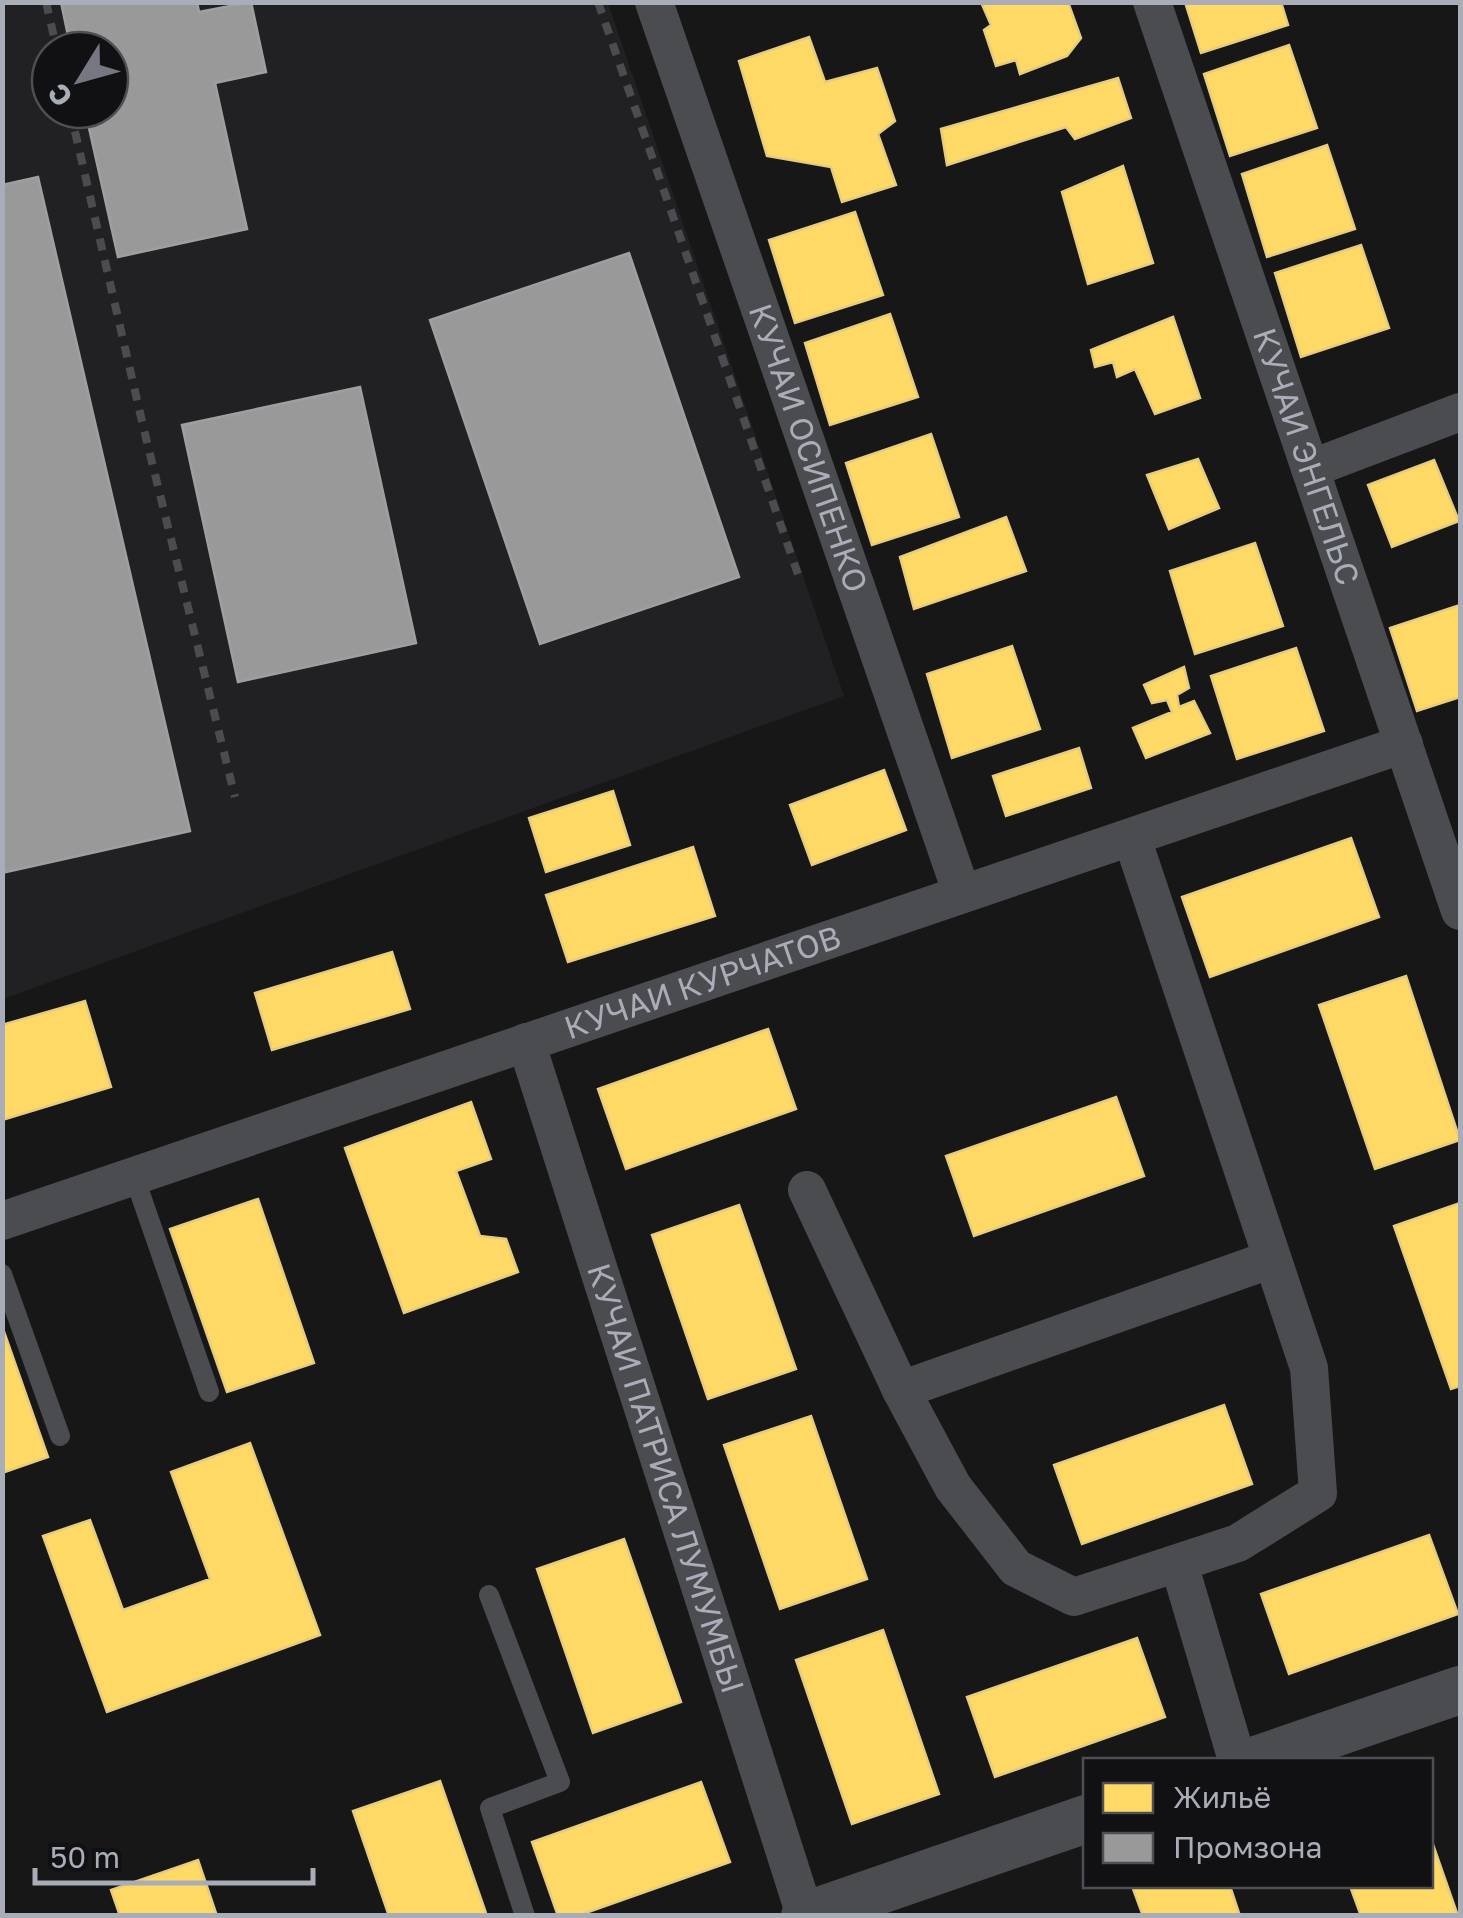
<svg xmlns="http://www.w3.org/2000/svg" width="1463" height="1918" viewBox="0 0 1463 1918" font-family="'Golos Text',sans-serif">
	<rect width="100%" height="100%" fill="#171717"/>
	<path fill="#212123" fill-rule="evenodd" d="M3 3H608L844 696 3 999ZM50 50H110V110H50Z"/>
	<path fill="#ffd966" stroke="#e5cc7f" stroke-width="2.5" d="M981 2H1068L1081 38 1067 56 1020 74 1016 60 996 66 984 30 991 25Z
		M1185 2H1281L1288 25 1201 53Z
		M809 37 825 82 877 68 895 121 878 134 896 185 842 202 831 167 767 156 739 61Z
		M1289 45 1317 128 1230 156 1204 74Z
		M1118 78 1131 118 1075 139 1066 127 947 165 941 129Z
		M1327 145 1355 229 1267 257 1242 174Z
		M1123 166 1153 263 1088 284 1062 192Z
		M855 212 883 295 795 323 769 240Z
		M1361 245 1389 328 1301 357 1275 273Z
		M890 314 918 397 830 425 805 343Z
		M1173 317 1200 398 1155 414 1135 369 1117 377 1113 362 1095 367 1091 350Z
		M931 434 959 517 872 545 846 463Z
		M1198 459 1219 508 1169 529 1147 475Z
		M1434 460 1459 521 1392 547 1368 485Z
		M1006 517 1026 571 914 609 900 557Z
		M1255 543 1283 626 1195 654 1170 571Z
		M1460 605V697L1417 711 1390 628Z
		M1012 646 1040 729 952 758 927 674Z
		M1296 648 1324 731 1237 759 1211 676Z
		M1184 667 1189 688 1177 695 1179 707 1194 701 1210 733 1146 758 1133 728 1172 712 1167 700 1152 703 1144 685Z
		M1079 748 1091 788 1006 816 993 776Z
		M884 770 906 830 812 865 790 805Z
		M613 791 630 845 546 872 529 818Z
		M1351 838 1379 917 1210 977 1182 897Z
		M693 847 715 916 568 962 546 895Z
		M392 952 410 1009 272 1050 255 993Z
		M1406 976 1460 1140 1375 1169 1319 1005Z
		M85 1001 111 1087 2 1120V1025Z
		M768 1029 796 1109 626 1169 598 1089Z
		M1116 1097 1144 1176 974 1236 946 1156Z
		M471 1102 491 1159 456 1171 480 1236 506 1239 518 1272 404 1313 345 1148Z
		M258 1199 314 1363 227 1392 170 1229Z
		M1460 1203V1386L1451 1389 1394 1226Z
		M739 1205 796 1369 708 1399 652 1235Z
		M2 1326 48 1457 2 1473Z
		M1224 1405 1252 1484 1082 1544 1054 1465Z
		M811 1416 867 1579 780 1609 724 1445Z
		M250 1443 320 1635 107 1712 43 1536 90 1520 123 1610 210 1579 171 1472Z
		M1429 1535 1458 1614 1289 1674 1261 1594Z
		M624 1539 681 1702 593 1733 537 1569Z
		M883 1630 939 1794 852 1824 796 1660Z
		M1137 1638 1165 1717 995 1777 967 1697Z
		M440 1781 487 1916H389L353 1811Z
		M701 1782 730 1862 577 1916H558L532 1842Z
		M1430 1836 1458 1916H1361L1350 1886H1430Z
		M198 1860 217 1916H120L111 1890Z
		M1132 1886H1230L1240 1916H1143Z"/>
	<path fill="#999" stroke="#9e9fa2" stroke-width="2.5" d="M61 2H197L199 12 251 2 266 72 215 83 247 229 118 257 85 110H110V50H71Z
		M38 177 190 831 2 873V185Z
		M629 253 739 577 540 644 430 320Z
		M360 387 416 643 238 682 182 425Z"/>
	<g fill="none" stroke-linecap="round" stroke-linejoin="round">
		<path stroke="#4b4c50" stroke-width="20" d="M134 1176 209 1392
			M2 1274 60 1436
			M489 1595 560 1782 490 1808 525 1916"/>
		<g stroke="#4b4c50" stroke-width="38">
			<path id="s1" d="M654 2 962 894"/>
			<path id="s2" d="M1152 2 1460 911"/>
			<path d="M1310 469 1460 412"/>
			<path id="s3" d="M526 1042 805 1915"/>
			<path d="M807 1190 901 1390 953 1487 1016 1568 1074 1597 1238 1543 1318 1493 1309 1368 1132 838"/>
			<path id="s4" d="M2 1221 1404 744"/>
			<path d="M901 1390 1272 1259"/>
			<path d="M1179 1564 1237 1760"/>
		</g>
		<path stroke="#4b4c50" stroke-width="48" d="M1256 1760 1460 1690
			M805 1916 1086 1819"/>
		<path stroke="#4b4c4f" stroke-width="8" stroke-dasharray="12 10" stroke-linecap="butt" d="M46 2 57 50
			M598 2 800 580
			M70 110 144 430 235 797"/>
	</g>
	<g text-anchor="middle" stroke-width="10" stroke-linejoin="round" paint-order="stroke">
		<g font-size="32" fill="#a8adb8" stroke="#111113">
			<text dy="11" stroke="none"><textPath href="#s1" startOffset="472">КУЧАИ ОСИПЕНКО</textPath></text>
			<text dy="11" stroke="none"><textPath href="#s2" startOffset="480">КУЧАИ ЭНГЕЛЬС</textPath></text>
			<text dy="11" stroke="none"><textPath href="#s4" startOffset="740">КУЧАИ КУРЧАТОВ</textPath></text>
			<text dy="11" stroke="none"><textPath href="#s3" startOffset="458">КУЧАИ ПАТРИСА ЛУМУМБЫ</textPath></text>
		</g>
	</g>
	<rect width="1463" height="1918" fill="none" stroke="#a8adb8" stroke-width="10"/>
	<rect x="1083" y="1758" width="350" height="130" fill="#111113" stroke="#4d4f55" stroke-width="2.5"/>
	<rect x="1103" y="1783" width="50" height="30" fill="#ffd966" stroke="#4d4f55" stroke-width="2.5"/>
	<text x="1173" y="1808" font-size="30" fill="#a8adb8">Жильё</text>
	<rect x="1103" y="1833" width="50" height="30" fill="#999999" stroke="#4d4f55" stroke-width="2.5"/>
	<text x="1173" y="1858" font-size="30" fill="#a8adb8">Промзона</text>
	<g transform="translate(80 80) rotate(233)"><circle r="48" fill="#111113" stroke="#4d4f55" stroke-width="2.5"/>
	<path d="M0-8L18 38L0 25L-18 38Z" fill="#757880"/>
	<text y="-15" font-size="28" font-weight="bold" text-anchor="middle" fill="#a8adb8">С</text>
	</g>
	<path d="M35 1868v15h278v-15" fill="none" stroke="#a8adb8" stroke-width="5"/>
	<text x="50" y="1868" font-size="30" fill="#a8adb8" stroke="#111113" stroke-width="8" paint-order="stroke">50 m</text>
</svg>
